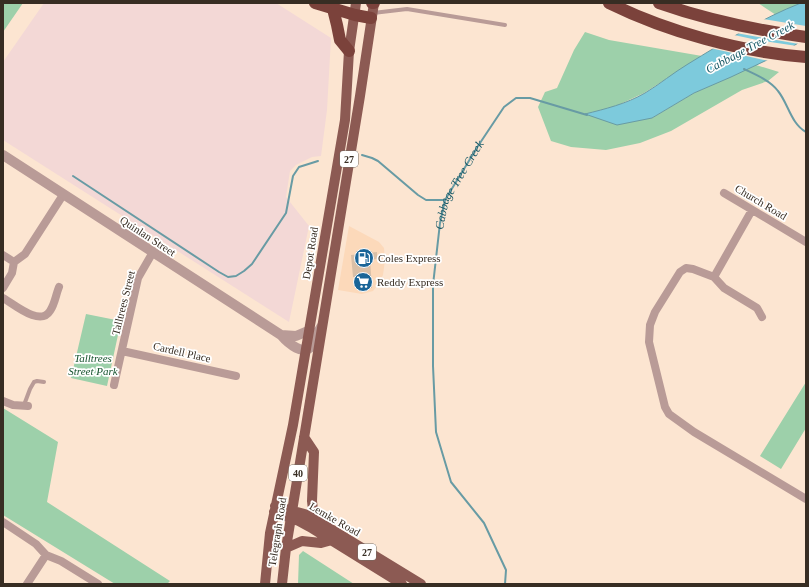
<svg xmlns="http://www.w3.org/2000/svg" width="809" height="587" viewBox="0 0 809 587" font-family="Georgia,serif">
	<rect width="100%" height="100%" fill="#fce5d1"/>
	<path fill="#fcd9ba" d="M349 226 379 242 384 248 385 260 383 275 377 286 373 291 362 294 338 290Z"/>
	<path fill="#f3d8d6" d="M44 3H276L331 38 327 110 321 156 312 157 296 165 290 171 286 197 309 226 289 322 3 140V62Z"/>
	<path fill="#9dd0aa" d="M3 3H23L3 32Z
		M758 3H801L776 15Z
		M585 32 609 40 702 56 644 93 614 107 585 114 652 118 694 93 756 65 779 72 768 81 742 90 671 131 640 143 606 150 571 147 551 141 538 107 545 92 557 88 574 50Z
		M86 314 121 321 107 386 71 378Z
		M806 382V428L781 469 760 456Z
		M3 408 58 442 47 502 170 581 167 584H115L3 515Z
		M303 551 354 584H298L299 555Z"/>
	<path fill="#7dcadc" stroke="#689ba4" d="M801 3H806V38L784 52 731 77 694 93 652 118 617 125 585 114C605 109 626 104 645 93 660 84 673 73 688 64 724 42 762 18 801 3Z"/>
	<path fill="#fce5d1" d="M763 19 806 26V40L799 44 736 33Z
		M734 35 757 40 797 46 769 61 710 48Z"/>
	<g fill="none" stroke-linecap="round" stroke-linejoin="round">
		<g stroke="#689ba4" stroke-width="2">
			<path d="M744 69C755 74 771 81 778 91 788 103 791 124 806 132"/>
			<path d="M362 155 372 158 378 161 418 195 426 200H445"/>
			<path d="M73 176 219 272 228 277 236 276 244 271 252 264 286 213 293 176 299 167 318 161"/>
			<path id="s1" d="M505 584 506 570 484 523 451 482 436 432 433 366V285L440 223 445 200 478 146 504 107 516 98H530L587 115"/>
		</g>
	</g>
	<path fill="#dabfa6" d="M377 252V259L370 260 372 288 356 289 355 277H353L351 255Z"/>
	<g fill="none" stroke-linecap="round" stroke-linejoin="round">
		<path stroke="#b99b97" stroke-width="4" d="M373 13 407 9 505 25
			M24 405 30 389 34 382 37 381 44 382"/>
		<path stroke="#b99b97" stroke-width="8" d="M724 193 806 242
			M752 210 714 277 693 269 686 268 680 272 655 312 650 325 649 342 665 407 669 414 694 432 806 499
			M3 255 14 262
			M714 277 724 288 757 308 762 317
			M3 288 12 273 14 262 25 254 63 195
			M3 298C14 304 40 327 50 311 55 304 56 294 59 287
			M122 351 236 376
			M114 385 138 278 153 252
			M3 401 13 405 28 406
			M3 522 36 544 46 555 61 561 98 584
			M27 584 46 555"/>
		<path stroke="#b99b97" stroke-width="10" d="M3 155 281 335C287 342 305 359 313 344 317 338 317 332 321 327
			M281 335 296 336 310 330"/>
		<path stroke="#8c5a53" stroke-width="10" d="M304 437 314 452 312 501 314 519
			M275 506 308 515 421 584
			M274 512 299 521 310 527 402 584
			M286 548 302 541 321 543 332 540
			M265 584 270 533 293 425 345 120 349 51 356 3
			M282 584 286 548 360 96 374 3"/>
		<path stroke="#7b423b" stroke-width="12" d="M315 3 355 15 371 18
			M372 3H374
			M609 3C668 32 741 52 806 57
			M659 3C707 20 756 30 806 37
			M333 9 337 25 340 40 349 51"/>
	</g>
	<defs>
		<g id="fuel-disc" transform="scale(1)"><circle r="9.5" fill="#1a6598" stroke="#fff"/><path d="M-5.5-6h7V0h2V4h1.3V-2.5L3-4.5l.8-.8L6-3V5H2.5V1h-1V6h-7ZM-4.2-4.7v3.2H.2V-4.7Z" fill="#fff"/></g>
		<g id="supermarket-disc" transform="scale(1)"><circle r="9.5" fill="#1a6598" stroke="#fff"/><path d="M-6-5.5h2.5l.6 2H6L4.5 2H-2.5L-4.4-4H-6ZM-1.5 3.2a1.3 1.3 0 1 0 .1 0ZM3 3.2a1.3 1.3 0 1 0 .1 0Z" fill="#fff"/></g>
	</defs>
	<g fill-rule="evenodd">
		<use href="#fuel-disc" x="364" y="258"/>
		<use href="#supermarket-disc" x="363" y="282"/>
	</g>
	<g text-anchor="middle" stroke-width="3.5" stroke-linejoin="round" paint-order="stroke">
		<g fill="#fff" stroke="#736c65" stroke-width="1">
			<rect x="340" y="151" width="18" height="16" rx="3"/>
			<rect x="289" y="465" width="18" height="16" rx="3"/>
			<rect x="358" y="544" width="18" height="16" rx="3"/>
		</g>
		<g font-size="10" font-weight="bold" fill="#372d23">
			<text x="349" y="163">27</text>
			<text x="298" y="477">40</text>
			<text x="367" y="556">27</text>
		</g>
		<g font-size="11" fill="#372d23" stroke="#fff">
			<text transform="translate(761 202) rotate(31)" y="4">Church Road</text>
			<text transform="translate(148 236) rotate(33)" y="4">Quinlan Street</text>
			<text transform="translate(310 253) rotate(-81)" y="4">Depot Road</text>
			<text transform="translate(123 303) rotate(-76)" y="4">Talltrees Street</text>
			<text transform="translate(182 352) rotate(13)" y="4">Cardell Place</text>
			<text transform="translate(335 519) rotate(30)" y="4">Lemke Road</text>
			<text transform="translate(277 532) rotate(-81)" y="4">Telegraph Road</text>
		</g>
		<g font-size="11" fill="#372d23" stroke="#fff" text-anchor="start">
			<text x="378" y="262">Coles Express</text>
			<text x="377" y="286">Reddy Express</text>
		</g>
		<g font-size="11" font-style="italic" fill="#15522d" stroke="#fff">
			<text x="93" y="362">Talltrees<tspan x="93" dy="13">Street Park</tspan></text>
		</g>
		<g font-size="12" font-style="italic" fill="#1a5a67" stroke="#fff">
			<text transform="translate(750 47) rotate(-28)" y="4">Cabbage Tree Creek</text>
			<text dy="4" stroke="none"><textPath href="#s1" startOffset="423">Cabbage Tree Creek</textPath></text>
		</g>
	</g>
	<rect width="809" height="587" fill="none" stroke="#372d23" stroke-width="8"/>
</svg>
